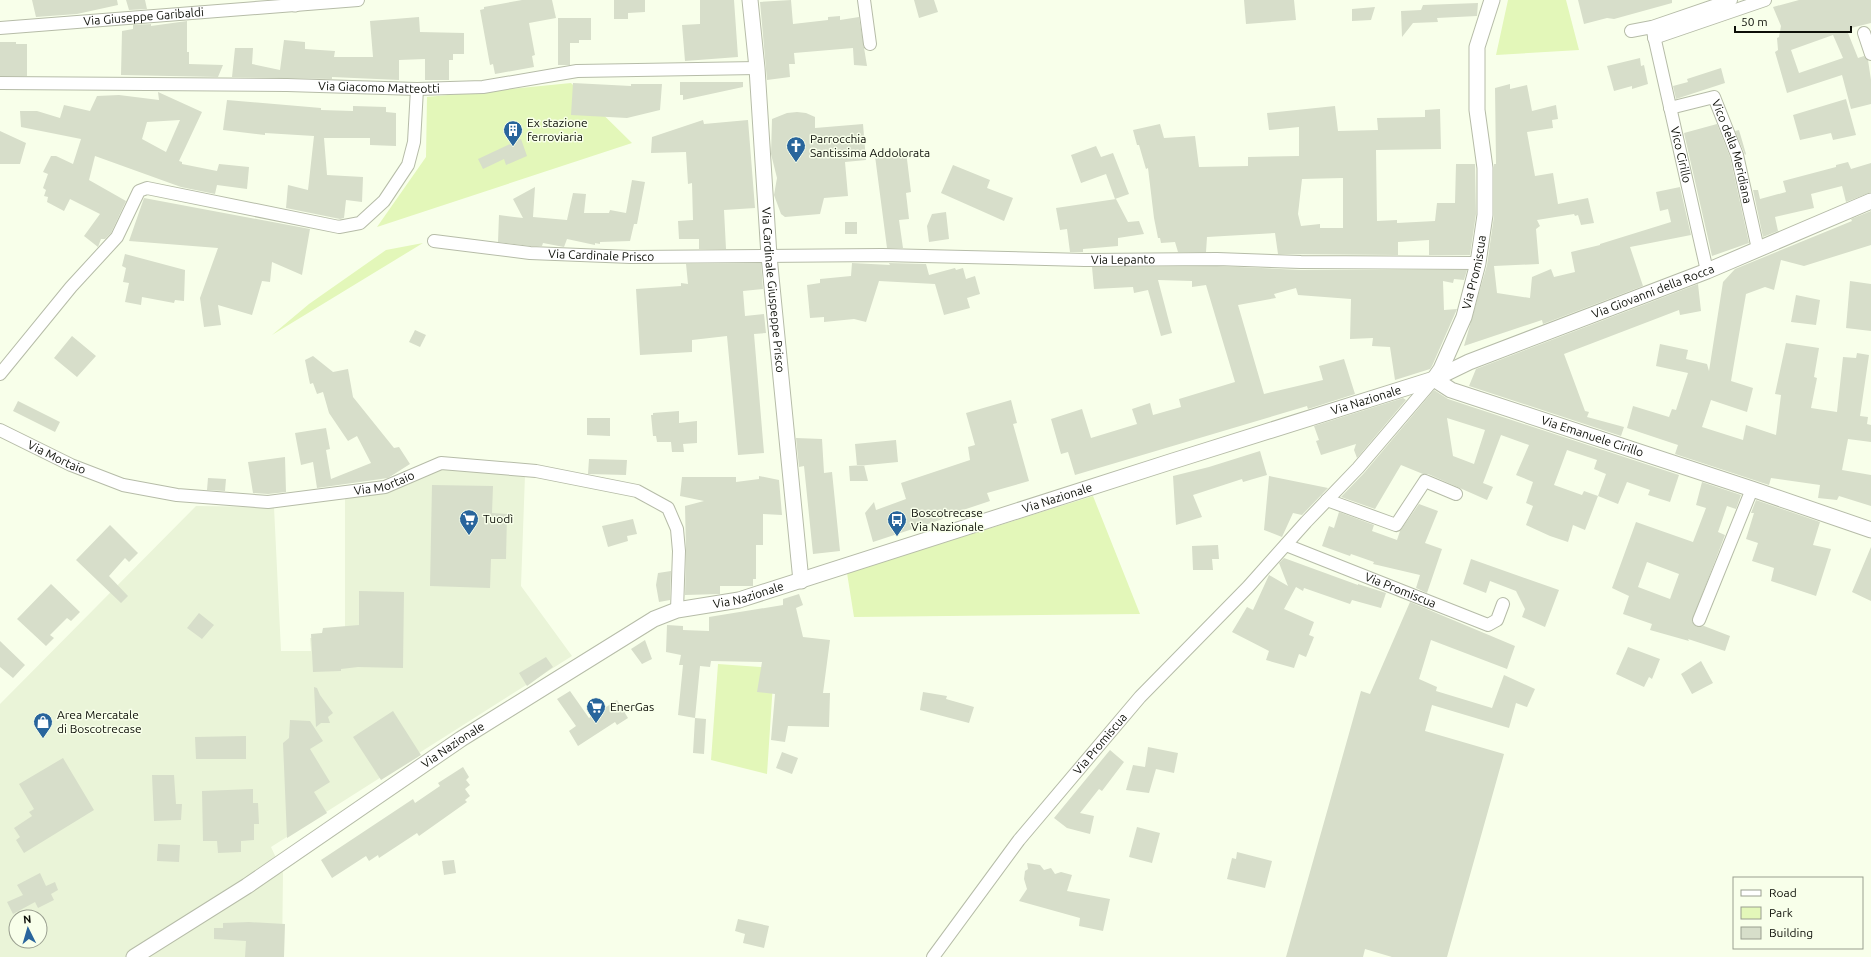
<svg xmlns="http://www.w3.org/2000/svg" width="1871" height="957" viewBox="0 0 1871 957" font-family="Ubuntu,sans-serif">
	<rect width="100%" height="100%" fill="#f8ffea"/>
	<path fill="#eaf4d8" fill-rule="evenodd" d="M442 467 525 475 521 586 572 656 271 847 283 873 282 957H0V704L196 506 274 507 281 651H311L310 638H345V499L380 494ZM16 917H40V941H16Z"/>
	<path fill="#e3f7b9" d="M1508 0H1566L1579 50 1496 55Z
		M571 83 632 143 377 227 426 157 427 97Z
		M423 243 272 335 309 304 386 250Z
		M1093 496 1140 614 854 617 847 573Z
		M718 664 774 668 767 774 711 760Z"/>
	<path fill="#d7deca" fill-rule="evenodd" d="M32 0H117L118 5 77 14 36 17Z
		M126 0H145L147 9 129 10Z
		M522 0H552L556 18 529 23 535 55 532 56 534 67 495 74 493 64 490 65 480 10 484 9V7Z
		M614 0H645V12L628 13V19H614Z
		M700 0H734L738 57 685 61 682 25 700 24Z
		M791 0 793 24 828 20V17L840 16V20L859 17 867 66 854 65 853 48 794 53 795 64H789L790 77 767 80 760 2Z
		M914 0H934L938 12 919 18Z
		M1244 0H1294L1296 20 1246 24Z
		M1578 0H1672V3L1614 19 1607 18 1584 24Z
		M1799 0H1871V23L1851 28 1852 31 1848 33 1858 58 1864 56 1868 60 1871 80V104L1851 109 1842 75 1787 93 1775 52 1778 50 1777 38 1779 37 1781 26 1773 7ZM1833 35 1843 58 1799 73 1791 50Z
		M1478 3 1477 16 1437 18 1438 22 1413 23 1402 37 1401 11 1421 10 1423 5Z
		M1375 7 1371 20 1352 21V9Z
		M419 17 420 32 464 33V54H453V60H449V80H425V59L399 60V80L332 77V79L232 77 235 48H253L252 64 280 70 284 40 305 42V49L335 51 334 57H373L370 21Z
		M558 18H591V40H579V43H570V65H558Z
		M187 21V52H189V64L223 65 218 77 121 75 122 31 133 29V25L151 24V26Z
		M0 42H16V44H27V76H0Z
		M1640 58 1641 66 1644 65 1648 84 1632 89V86L1614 91 1607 66Z
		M1721 68 1725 83 1676 99 1673 86 1688 82 1687 79Z
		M680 82H743V87L683 100V95H680Z
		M573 83 631 86V84H662L660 110 627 118 571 115Z
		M1510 84V89L1527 85 1532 111 1556 105 1558 119 1552 120 1553 128 1527 132 1535 176 1553 173 1558 204 1588 198 1594 223 1581 225 1578 215 1575 216 1574 214 1537 220 1540 226 1536 229 1539 264 1494 266 1497 293 1530 298 1532 277 1551 269 1554 277 1575 272 1571 252 1600 245V246V244L1671 222 1668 209 1660 211 1656 192 1680 187 1691 235 1630 247 1643 286 1543 324 1542 320 1464 346 1487 265 1494 216V164H1496L1495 88Z
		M158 92 202 112 179 161 182 162V164L217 171 219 164 249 167 247 189 217 185 215 194 181 187 95 156 89 180 126 201 111 233 105 239H101L98 247 84 236 100 214 70 199 64 211 47 202 48 197 44 196 46 190 43 188 48 174 43 172 51 156H56L73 164 81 139 21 127 20 111H37L60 118 64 105 90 111 97 96 119 95 159 100ZM180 120 166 152 142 139 147 122Z
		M1846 99 1856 135 1833 140 1831 133 1800 140 1793 115Z
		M227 100 321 108V110L353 111V106L386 107V112L396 113V146L370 145V138H324L327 175 363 177 362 202 346 200 344 218 340 219 286 208 288 185 308 190 314 136 265 133V135L223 130Z
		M1335 106 1338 131 1378 130 1377 118 1425 117V110L1440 109 1441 149 1376 150 1377 221 1397 220V223L1435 221 1437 203H1455L1456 164H1475L1476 214 1470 255H1429V240L1398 242V255L1278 254 1275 233 1207 237 1206 252H1178L1175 242 1161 243 1160 238H1158L1154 218 1148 168 1146 169 1139 145H1137L1133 130 1160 124 1164 138 1195 136 1199 167 1248 166V157L1299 156V127L1269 130 1267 113ZM1343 178V228H1320V224L1301 226 1298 214 1302 179Z
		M797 112 806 113 815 117V128L863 124 866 160 845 162 848 196 824 198 820 214 785 217 781 214 774 195 777 178 771 154 772 119 787 113Z
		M703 120 704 124 748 120 755 208 724 210 726 249H699V239H679L678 221 693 220 692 183 688 184 686 152 651 153 652 137Z
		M1717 124 1730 157 1749 243 1712 256 1684 133Z
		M1739 130 1746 154 1745 155 1735 131Z
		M0 131 26 143 20 164H0Z
		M521 139 527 156 506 165 504 159 483 169 478 159Z
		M1096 146 1101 157 1113 153 1129 194 1115 199 1106 174 1081 183 1071 155Z
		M906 151 911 192 906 193 909 219 899 220 903 248H887L875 156Z
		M1848 162 1851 169 1871 163V192L1846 202 1842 186 1811 194 1814 208 1775 217 1778 231 1763 237 1753 190H1758L1760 199 1786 192 1783 181 1836 167V165Z
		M953 165 990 180 987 188 1013 198 1004 221 941 193Z
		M632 180 645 182 637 224H634L630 241 600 242V244L595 243V245L567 239 564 247 543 243 542 246H531L498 242 499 215 523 218 513 199 535 187 533 217 567 220 573 193 586 194 584 213H609L610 210 626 213Z
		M144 198 310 229 302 275 272 262 270 282 262 281 252 315 218 305 221 325 204 327 200 298 218 248 129 241Z
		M1116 199 1128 222 1139 221 1144 234 1118 238V246L1083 249V252H1070L1067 229 1060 230 1056 208Z
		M1871 211V245L1804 266 1781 260 1774 290 1765 287 1746 294 1731 381 1753 388 1747 412 1711 400 1702 427 1743 440 1746 425 1776 435 1781 395 1775 394 1786 343 1819 348 1814 377 1817 378 1811 408 1837 412 1843 357 1856 358 1857 353 1869 355 1860 416 1868 417 1867 424 1871 425V442L1848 439 1842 470 1871 475V506L1839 496 1837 500 1818 498 1820 485 1771 478 1769 485 1675 454 1678 445 1627 428 1633 406 1669 417 1672 409 1676 410 1688 373 1656 366 1660 344 1688 350 1686 359 1707 364 1709 371 1723 282 1735 269 1852 221 1851 219Z
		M946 212 949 239 929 242 927 226 932 214Z
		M845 222H857V234H845Z
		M125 254 185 270 184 301 175 300 174 303 142 297 141 305 125 302 129 283 123 282 126 268 122 266Z
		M761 263 763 289 743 291 745 316 764 314 766 333 754 334 764 453 738 455 727 336 692 340V352L640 355 636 289 681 286V283L688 284 686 264Z
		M852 263 890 265 889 263 926 264 929 275 955 268 956 270 963 268 966 279 975 276 980 294 967 298 970 308 944 315 935 284 879 281 866 322 854 319 824 322V317L810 318 807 285 820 283V279L851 276Z
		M1217 266 1301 270H1467L1464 280 1454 279 1453 283 1443 281 1444 310 1457 309 1432 366 1430 369 1395 380 1390 347 1372 346 1373 338 1350 339 1351 299 1298 295 1296 288 1274 294 1276 298 1238 305 1264 394 1323 380 1319 366 1344 359 1355 394 1308 409 1307 406 1075 475 1068 452 1061 454 1051 419 1082 409 1091 438 1137 424 1132 409 1150 403 1153 415 1181 407 1179 399 1235 382 1206 285 1192 287V281L1158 280 1172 333 1161 336 1148 290 1134 293 1133 287 1094 289 1092 267Z
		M1850 281 1871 284V331L1846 328Z
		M1698 284 1701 311 1680 315 1679 310 1564 354 1585 411 1589 412 1587 417 1624 427 1621 436 1469 386 1476 369Z
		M1796 295 1820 300 1816 325 1791 322Z
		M415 330 426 335 420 347 409 342Z
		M72 336 96 356 77 377 54 358Z
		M313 356 333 372 348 369 353 397 394 448 399 447 410 464 388 478 317 488 313 462 301 465 295 433 326 428 330 449 326 450 331 479 371 463 357 436 348 441 329 413 323 392 317 394 313 383 310 384 305 360Z
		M1434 390 1448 399 1679 475 1670 502 1648 495 1650 490 1627 482 1618 504 1598 496 1585 530 1573 525 1568 542 1550 536 1526 525 1533 506 1526 503 1533 482 1516 475 1529 445 1501 435 1483 483 1493 487 1487 500 1428 474H1423L1401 465 1375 509 1341 497 1364 473ZM1447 418 1485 430 1474 464 1453 456ZM1567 450 1597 460 1594 469 1606 474 1598 496 1584 491 1582 495 1554 485Z
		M1403 398 1406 400 1357 458 1354 450 1356 444 1321 455 1316 441 1319 440 1314 426Z
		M1011 400 1017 423 1013 424 1029 481 987 493 990 501 942 517 943 519 873 542 865 513 874 502 876 510 906 499 901 483 970 460 968 447 975 445 966 413Z
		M18 401 60 422 55 432 13 411Z
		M679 411V423L697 421V443L683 444 684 452H672L671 442H657L656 436H653L651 415H653V413Z
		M587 418H610V436L587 435Z
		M796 438 822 439 824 473 832 472 840 551 813 554 804 466 799 467Z
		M896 440 898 462 857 466 855 444Z
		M1260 451 1267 475 1243 482 1242 479 1193 495 1202 517 1176 525 1173 476 1209 467Z
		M285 457 286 492 268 494 253 493 248 462Z
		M589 459 627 460 626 475 588 474Z
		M864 465 868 481H850L849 466Z
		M759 476 779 480 782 515 763 514V545H756V579H753V586H720V594L685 595 686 551 685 506 704 501 680 496 682 477H736V482L759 479Z
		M1269 476 1328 488 1302 515 1293 513 1282 537 1264 530Z
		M208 478 226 479 225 491 207 490Z
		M1702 482 1741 495 1736 509 1727 506 1718 532 1725 535 1692 621 1697 627 1704 626 1730 636 1725 651 1688 639 1689 641 1650 630 1652 624 1623 614 1629 596 1612 588 1636 522 1693 542 1706 508 1696 505ZM1647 562 1679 574 1670 599 1638 587Z
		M432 485 493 486 492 513 507 514 506 559H491L490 588 430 586Z
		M1756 500 1820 522 1813 545 1831 549 1816 596 1771 581 1774 568 1752 561 1758 543 1746 539 1754 513H1751Z
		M1419 504 1438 511 1425 543 1442 549 1427 593 1416 588 1420 575 1373 564 1374 562 1351 554 1350 556 1322 546 1329 526 1334 528 1339 512 1374 525 1372 531 1397 540 1400 531Z
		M633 519 637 534 627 536 628 541 608 547 602 526Z
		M110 525 138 553 129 562 125 558 109 576 128 596 121 603 76 560Z
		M1218 545 1219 559H1212L1213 570H1193L1192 546Z
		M1871 547V601L1852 592Z
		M1284 558 1358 585V584L1386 593 1381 608 1352 600 1350 604 1304 588 1303 591 1296 587 1284 609 1314 622 1309 635 1314 637 1306 657 1299 654 1294 668 1266 660 1269 651 1232 632 1247 607 1253 610 1269 575 1288 586 1279 563Z
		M1471 559 1559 590 1545 627 1522 617 1525 609 1516 591 1490 581 1486 593 1463 584Z
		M671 571 670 600 659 602 656 585 658 573Z
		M51 584 80 612 71 621 67 618 50 635 54 638 46 646 17 619Z
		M359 591 404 592 403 668 358 667 341 669V671L313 672 311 634 322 633 323 628 359 625Z
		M799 594 803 605 796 608 803 637 830 640 823 693H830L829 727 788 726 785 742 771 740 775 694 757 692 762 662 711 661 710 667 700 666 695 718 678 715 683 665H679L681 655 666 652 667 625 683 626V630L709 631V617L783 605V599Z
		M1410 602 1515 646 1507 669 1431 640 1419 679 1437 687 1436 691 1492 708 1504 675 1535 689 1527 707 1516 703 1509 728 1432 705 1425 731 1504 754 1447 957H1392L1365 949 1363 957H1286L1361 691 1370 694Z
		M199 613 214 625 202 639 187 628Z
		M645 640 652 659 642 664 631 649Z
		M0 641 25 665 13 678 0 667Z
		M1628 647 1660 659 1652 679 1649 677 1644 687 1616 674Z
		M546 657 553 667 527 686 519 673Z
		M1701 661 1713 683 1692 694 1681 674Z
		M314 687 317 688 320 695 333 713 328 717 330 723H321L316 727Z
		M570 691 589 718 617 700 628 718 617 725 615 722 578 746 569 731 576 726 557 699Z
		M923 692 947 696 946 699 974 707 969 723 920 710Z
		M393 711 421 755 381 780 353 737Z
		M695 718 706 719 704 754 693 753Z
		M290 720 310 721 323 741 310 749 330 782 314 792 327 813 287 838 283 743 289 738Z
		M246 736V759H196L195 737Z
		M1148 747 1178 753 1174 773 1156 769 1149 793 1126 790 1133 765 1145 767Z
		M1110 750 1124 762 1102 791 1099 789 1080 813 1094 816 1090 834 1067 828 1054 818Z
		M782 752 798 758 792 774 776 768Z
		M63 758 94 810 24 853 16 840 20 837 14 828 32 816 29 812 34 809 19 784Z
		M463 767 469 777 466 780 470 785 465 789 470 796 465 800 467 802 419 836 417 833 379 858 378 855 369 861 366 856 332 878 321 860 413 799 415 803 440 786 438 783Z
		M152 775H174L176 804H182L181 820 154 821Z
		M253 789V803H258L259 824H254V840L241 841V852L218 853 217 841H203L202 791Z
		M1137 827 1160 833 1152 863 1129 857Z
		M158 844 180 845 179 862 157 861Z
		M1237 852 1272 861 1265 888 1227 879 1232 858 1236 859Z
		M454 860 456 873 444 875 442 861Z
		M1027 863 1040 865 1044 870 1051 868 1055 874 1061 872 1072 875 1067 891 1110 899 1103 931 1079 926 1080 918 1019 901 1027 889 1024 879 1025 871 1028 869Z
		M40 873 46 886 55 882 58 890 51 894 54 900 38 908 35 902 13 914 7 902 23 895 17 885Z
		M738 919 769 926 764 948 743 943 745 934 735 931Z
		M249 922 285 924 284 957H245L246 941 214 939V928H223V923Z"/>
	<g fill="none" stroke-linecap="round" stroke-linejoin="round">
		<g stroke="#b6bca8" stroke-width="14">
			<g id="minor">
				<path d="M864 0 870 44"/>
				<path id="s1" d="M1652 27 1707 271"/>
				<path id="s2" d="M0 28 358 0"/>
				<path d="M1631 31 1652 27 1731 0"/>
				<path d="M1864 33 1871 54"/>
				<path d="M1654 38 1765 0"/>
				<path id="s3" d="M0 83 287 85 417 89 483 87 577 71 757 68"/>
				<path id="s4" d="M1670 108 1714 97 1737 155 1758 249"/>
				<path id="s5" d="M434 241 530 253 631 257 882 255 1085 260 1217 259 1301 262 1478 263"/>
				<path d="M0 374 71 287 117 237 139 191 147 188 339 227 360 223 384 201 408 165 414 142 417 89"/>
				<path id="s6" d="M0 430 71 465 123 485 177 495 268 502 385 487 441 463 536 471 637 491 668 508 677 529 679 551 677 610"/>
				<path d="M1327 500 1396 525 1425 481 1456 494"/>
				<path id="s7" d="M1286 545 1488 625 1497 620 1503 604"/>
				<path d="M1699 620 1752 489"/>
				<path id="s8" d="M933 957 1019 840 1140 697 1248 587 1306 522 1358 468 1434 379"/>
			</g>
		</g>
		<g stroke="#b6bca8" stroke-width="17">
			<g id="tertiary">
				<path d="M294 0 295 4"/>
				<path id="s9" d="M750 0 757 68 769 256 801 581"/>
				<path id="s10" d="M1434 379 1451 390 1752 489 1871 530"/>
				<path id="s11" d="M1434 379 1441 369 1464 317 1478 263 1485 215V168L1477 110V47L1492 0"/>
				<path id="s12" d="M134 957 247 886 461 739 654 619 677 610 739 600 1173 461 1434 379 1469 362 1707 271 1871 201"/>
			</g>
		</g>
		<use href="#minor" stroke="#fff" stroke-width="12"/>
		<use href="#tertiary" stroke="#fff" stroke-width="15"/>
	</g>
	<defs>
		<g id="building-pin" transform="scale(1)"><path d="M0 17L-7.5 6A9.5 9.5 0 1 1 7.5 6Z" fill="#29659c" stroke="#f8ffea"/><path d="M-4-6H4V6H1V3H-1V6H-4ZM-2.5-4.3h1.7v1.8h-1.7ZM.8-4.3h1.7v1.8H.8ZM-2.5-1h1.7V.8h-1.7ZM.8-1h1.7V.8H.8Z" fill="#fff"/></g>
		<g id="church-pin" transform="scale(1)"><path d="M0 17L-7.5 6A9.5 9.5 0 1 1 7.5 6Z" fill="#29659c" stroke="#f8ffea"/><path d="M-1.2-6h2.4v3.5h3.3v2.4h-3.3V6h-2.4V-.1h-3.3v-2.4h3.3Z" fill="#fff"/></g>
		<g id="supermarket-pin" transform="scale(1)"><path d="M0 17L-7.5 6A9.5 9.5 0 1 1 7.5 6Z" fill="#29659c" stroke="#f8ffea"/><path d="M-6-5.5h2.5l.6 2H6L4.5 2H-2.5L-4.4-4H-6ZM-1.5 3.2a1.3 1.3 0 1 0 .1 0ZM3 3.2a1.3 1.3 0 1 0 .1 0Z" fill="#fff"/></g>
		<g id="bus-pin" transform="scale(1)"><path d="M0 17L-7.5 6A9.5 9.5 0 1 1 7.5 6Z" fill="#29659c" stroke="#f8ffea"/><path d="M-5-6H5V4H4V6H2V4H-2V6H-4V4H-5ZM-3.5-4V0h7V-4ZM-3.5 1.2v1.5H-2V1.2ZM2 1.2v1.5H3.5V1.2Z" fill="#fff"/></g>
		<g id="shop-pin" transform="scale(1)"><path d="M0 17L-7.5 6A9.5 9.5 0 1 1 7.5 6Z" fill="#29659c" stroke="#f8ffea"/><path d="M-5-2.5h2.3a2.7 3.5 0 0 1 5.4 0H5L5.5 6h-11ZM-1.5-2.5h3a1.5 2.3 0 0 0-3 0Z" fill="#fff"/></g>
	</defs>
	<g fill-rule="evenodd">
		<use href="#building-pin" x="513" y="130"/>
		<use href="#church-pin" x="796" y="146"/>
		<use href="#supermarket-pin" x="469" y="519"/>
		<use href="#bus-pin" x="897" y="520"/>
		<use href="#supermarket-pin" x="596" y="707"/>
		<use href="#shop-pin" x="43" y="722"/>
	</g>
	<g text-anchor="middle" stroke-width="3" stroke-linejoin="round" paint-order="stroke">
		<g font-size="12" fill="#0d0f08" stroke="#f8ffea">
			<text dy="4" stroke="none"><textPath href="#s2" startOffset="144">Via Giuseppe Garibaldi</textPath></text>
			<text dy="4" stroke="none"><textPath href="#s3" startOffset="379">Via Giacomo Matteotti</textPath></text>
			<text dy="4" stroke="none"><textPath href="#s1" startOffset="131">Vico Cirillo</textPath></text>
			<text dy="4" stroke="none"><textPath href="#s4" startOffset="103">Vico della Meridiana</textPath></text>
			<text dy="4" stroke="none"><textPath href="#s5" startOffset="168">Via Cardinale Prisco</textPath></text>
			<text dy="4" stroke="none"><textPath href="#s5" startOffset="690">Via Lepanto</textPath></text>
			<text dy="4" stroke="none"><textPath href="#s11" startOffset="115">Via Promiscua</textPath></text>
			<text dy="4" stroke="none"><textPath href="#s9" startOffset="291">Via Cardinale Giuspeppe Prisco</textPath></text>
			<text dy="4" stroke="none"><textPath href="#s12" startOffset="1673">Via Giovanni della Rocca</textPath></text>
			<text dy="4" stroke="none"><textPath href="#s12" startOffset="1366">Via Nazionale</textPath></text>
			<text dy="4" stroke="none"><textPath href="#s10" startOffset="169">Via Emanuele Cirillo</textPath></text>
			<text dy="4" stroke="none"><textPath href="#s6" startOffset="63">Via Mortaio</textPath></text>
			<text dy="4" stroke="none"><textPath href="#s6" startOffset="399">Via Mortaio</textPath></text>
			<text dy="4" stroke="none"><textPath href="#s12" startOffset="1042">Via Nazionale</textPath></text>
			<text dy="4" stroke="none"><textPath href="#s7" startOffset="123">Via Promiscua</textPath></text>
			<text dy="4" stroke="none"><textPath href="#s12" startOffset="718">Via Nazionale</textPath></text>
			<text dy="4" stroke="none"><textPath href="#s8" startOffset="271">Via Promiscua</textPath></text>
			<text dy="4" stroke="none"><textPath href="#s12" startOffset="383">Via Nazionale</textPath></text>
		</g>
		<g font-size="12" fill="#0d0f08" stroke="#f8ffea" text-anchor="start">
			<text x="527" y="127">Ex stazione<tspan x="527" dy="14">ferroviaria</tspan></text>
			<text x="810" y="143">Parrocchia<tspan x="810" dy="14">Santissima Addolorata</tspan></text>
			<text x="911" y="517">Boscotrecase<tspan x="911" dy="14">Via Nazionale</tspan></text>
			<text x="483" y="523">Tuodì</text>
			<text x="610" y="711">EnerGas</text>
			<text x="57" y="719">Area Mercatale<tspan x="57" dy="14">di Boscotrecase</tspan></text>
		</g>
	</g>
	<rect x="1733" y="877" width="130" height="72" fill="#f8ffea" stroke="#9a9f90"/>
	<rect x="1741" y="890" width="20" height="6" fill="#ffffff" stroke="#9a9f90"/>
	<text x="1769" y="897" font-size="12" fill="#0d0f08">Road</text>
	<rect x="1741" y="907" width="20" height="12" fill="#e3f7b9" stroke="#9a9f90"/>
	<text x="1769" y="917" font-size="12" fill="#0d0f08">Park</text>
	<rect x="1741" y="927" width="20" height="12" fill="#d7deca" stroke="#9a9f90"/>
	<text x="1769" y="937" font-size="12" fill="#0d0f08">Building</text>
	<g transform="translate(28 929) rotate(355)"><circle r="19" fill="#f8ffea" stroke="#9a9f90"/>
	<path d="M0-3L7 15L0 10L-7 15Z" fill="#29659c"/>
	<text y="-6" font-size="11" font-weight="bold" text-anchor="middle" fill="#0d0f08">N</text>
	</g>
	<path d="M1735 26v6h116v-6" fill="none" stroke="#0d0f08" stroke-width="2"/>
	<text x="1741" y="26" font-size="12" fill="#0d0f08" stroke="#f8ffea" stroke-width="3" paint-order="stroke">50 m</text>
</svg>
